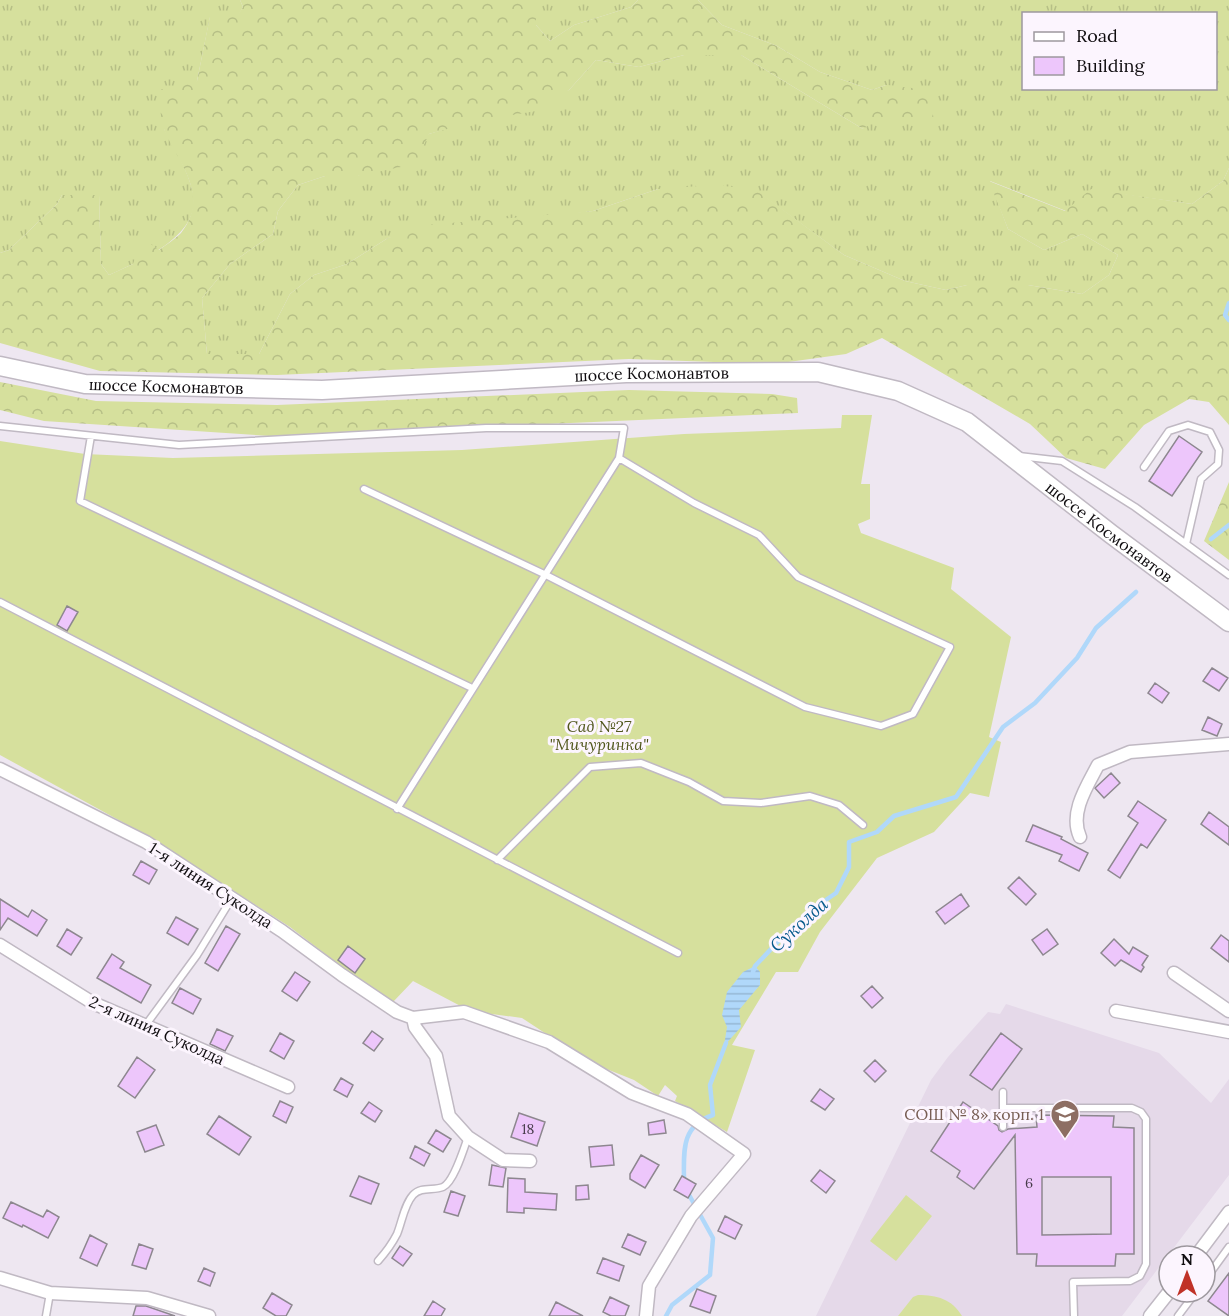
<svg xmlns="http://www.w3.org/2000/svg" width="1229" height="1316" viewBox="0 0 1229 1316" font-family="Lora,serif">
	<defs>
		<pattern id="grass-tufts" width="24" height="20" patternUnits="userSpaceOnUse" patternTransform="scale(1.5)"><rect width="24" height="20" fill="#d6e09d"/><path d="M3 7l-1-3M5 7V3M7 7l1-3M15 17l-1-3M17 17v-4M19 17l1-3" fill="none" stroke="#b6bf86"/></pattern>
		<pattern id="forest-crowns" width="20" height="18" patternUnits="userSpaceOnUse" patternTransform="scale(1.5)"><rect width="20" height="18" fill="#d6e09d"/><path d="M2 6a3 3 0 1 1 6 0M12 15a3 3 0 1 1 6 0" fill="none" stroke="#b6bf86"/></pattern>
		<pattern id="water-rules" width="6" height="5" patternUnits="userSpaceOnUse" patternTransform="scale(1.5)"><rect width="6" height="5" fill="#b0d8fa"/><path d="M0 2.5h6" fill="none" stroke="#96b8d5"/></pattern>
	</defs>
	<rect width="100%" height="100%" fill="#eee7f1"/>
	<path fill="#e5d9e9" d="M1006 1004 1159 1053 1211 1103 1229 1079V1175L1122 1316H816L931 1080 948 1057 988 1012 1000 1014Z"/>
	<path fill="url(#grass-tufts)" fill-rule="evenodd" d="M0 0H240L243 7 238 16 210 17 197 81 164 129C175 150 188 170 193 193 202 236 140 261 109 275L101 264 99 195H62L57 204 9 250 0 253Z
		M536 0H638L631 7 574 25 550 41 536 25Z
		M698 0H1229V168L1223 181 1192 204 1092 190 1066 211 990 181 1008 229 1044 250 1082 234 1118 255 1109 275 1082 294 1028 285H967L946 290 905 281 844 255 755 190 658 189 593 211 388 238 347 264 314 275 290 294 259 354H207L202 298 230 264 273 234 278 211 298 185 325 176H358L429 134 569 90 596 60 639 67 684 55H741L863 129 886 85 872 90 820 72 777 46 722 25ZM1024 14H1216V88H1024Z"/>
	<path fill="url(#forest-crowns)" d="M240 0H536V25L550 41 574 25 631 7 638 0H698L722 25 777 46 820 72 872 90 886 85 929 90 934 121H875L863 129 741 55H684L639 67 596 60 569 90 536 111 476 121 429 134 415 164 358 176H325L298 185 278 211 273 234 230 264 202 298 207 354H259L290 294 314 275 347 264 388 238 426 225 593 211 658 189 713 185 755 189 844 255 905 281 946 290 967 285H1028L1082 294 1109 275 1118 255 1082 234 1044 250 1008 229 989 181 1065 211 1091 189 1192 204 1223 181 1229 168V425L1209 402 1189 399 1144 425 1105 469 1066 458 1030 424 882 338 846 354 774 364 629 359 277 375 100 371 0 343V253L9 250 57 204 62 195H99L101 264 109 275 133 264 142 238 159 250C166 245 175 239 181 233 210 196 180 165 165 132 160 120 160 103 159 90L197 81 210 16H237L243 7Z
		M0 382 96 401 277 405 629 390 772 394 797 398 798 413 270 436 44 421 0 410Z
		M1229 482V560L1204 541Z"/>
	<path fill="#d6e09d" d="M842 415H872L861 484H870V519L858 524 861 533 954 568 951 589 1011 637 989 737 1001 742 989 797 970 793 934 832 877 858 820 932 798 972H776L732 1045 755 1050 727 1132 675 1101 677 1096 665 1085 658 1096 634 1080 589 1062 522 1018 470 1011 413 981 393 1002 350 973 290 927 146 835 0 755V441L85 454 173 458 462 450 684 434 841 428Z
		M906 1195 932 1216 896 1261 870 1241Z
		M918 1295C937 1295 952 1299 962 1316H898L913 1297Z"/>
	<path fill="url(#water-rules)" d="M755 966 760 972V985L739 1010 741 1027 724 1046 727 1027 722 1015 727 992 743 972Z"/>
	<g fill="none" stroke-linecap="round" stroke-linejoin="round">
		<path stroke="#b0d8fa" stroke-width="4.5" d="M1229 303 1225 315 1229 320
			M1211 539 1229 525
			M753 972 755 966 792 927 812 916 823 902 836 893 849 867V842L877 832 894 816 956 797 1003 727 1035 703 1077 658 1096 628 1136 592
			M684 1182C684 1153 680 1126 713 1115L710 1085 726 1043
			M666 1316 672 1305 710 1275 713 1238 688 1193"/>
	</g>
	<path fill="#edc6fb" stroke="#8d878f" stroke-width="1.5" fill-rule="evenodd" d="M1179 436 1202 452 1172 496 1149 481Z
		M67 606 78 612 67 631 57 625Z
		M1212 668 1228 678 1219 691 1203 681Z
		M1155 683 1169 693 1162 703 1148 693Z
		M1208 717 1222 724 1217 736 1202 730Z
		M1111 773 1120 783 1104 798 1095 788Z
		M1138 801 1166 820 1147 848 1141 844 1120 878 1108 870 1138 823 1128 816Z
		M1209 812 1229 827V845L1201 824Z
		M1033 825 1062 837 1061 839 1088 853 1079 871 1059 861 1062 855 1026 841Z
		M141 861 157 870 149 884 133 875Z
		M1019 877 1036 894 1026 905 1008 888Z
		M961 894 969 906 945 924 936 912Z
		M0 899 28 917 32 910 47 920 37 936 8 918 0 930Z
		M176 917 198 929 188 945 167 933Z
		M226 926 240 934 218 971 205 963Z
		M67 929 82 938 71 955 57 946Z
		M1047 929 1058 944 1043 955 1032 940Z
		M1221 935 1229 941V962L1211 948Z
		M1114 939 1129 954 1133 947 1148 956 1142 965 1144 967 1141 972 1121 960 1115 966 1101 953Z
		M348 946 365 959 355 973 338 960Z
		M112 954 124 962 120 968 151 985 141 1003 97 978Z
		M295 972 310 982 297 1001 282 991Z
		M872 986 883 998 872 1008 861 996Z
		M180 988 201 999 193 1014 172 1003Z
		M217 1029 233 1036 225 1051 210 1044Z
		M372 1031 383 1039 374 1051 363 1043Z
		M280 1033 294 1041 284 1059 270 1051Z
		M1001 1033 1022 1049 992 1090 970 1075Z
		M137 1057 155 1070 135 1098 118 1086Z
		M875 1060 886 1071 875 1082 864 1071Z
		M341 1078 353 1085 347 1097 334 1090Z
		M820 1089 834 1099 825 1110 811 1101Z
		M280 1101 293 1107 286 1123 273 1116Z
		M369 1102 382 1111 375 1122 361 1113Z
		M963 1102 998 1126 999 1130 1002 1132 1008 1129 1037 1127 1036 1115 1114 1116 1113 1127 1134 1128V1254H1116L1115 1266H1036L1037 1254H1017L1015 1135 974 1189 957 1177 960 1171 931 1151ZM1042 1177H1111V1234L1042 1235Z
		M519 1113 545 1122 537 1146 511 1137Z
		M219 1116 251 1137 239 1155 207 1134Z
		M664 1120 666 1133 649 1135 648 1123Z
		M156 1125 164 1145 145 1152 137 1132Z
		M436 1130 451 1139 443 1152 428 1143Z
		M612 1145 614 1165 591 1167 589 1147Z
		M415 1146 430 1154 424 1166 410 1158Z
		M641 1155 659 1165 645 1188 630 1179V1174Z
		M492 1165 506 1168 503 1187 489 1185Z
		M820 1170 835 1181 826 1193 811 1181Z
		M359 1176 379 1184 371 1204 350 1196Z
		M682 1176 696 1184 688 1198 674 1190Z
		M508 1178 525 1179V1192L557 1194 556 1210 524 1208V1213L507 1212Z
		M588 1185 589 1199 576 1200V1186Z
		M451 1191 465 1196 458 1216 444 1212Z
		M11 1202 43 1217 47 1210 59 1217 48 1238 23 1225 22 1227 3 1218Z
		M725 1216 742 1225 735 1239 718 1231Z
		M628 1234 646 1242 640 1255 622 1247Z
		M90 1235 107 1244 97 1266 80 1258Z
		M139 1244 153 1249 146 1269 132 1265Z
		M400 1246 412 1254 403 1266 392 1258Z
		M603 1258 624 1266 619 1281 597 1273Z
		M204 1268 215 1273 210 1286 198 1281Z
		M1229 1273V1316L1208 1301Z
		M697 1289 716 1296 710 1313 690 1306Z
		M272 1293 292 1305 286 1316H276L263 1308Z
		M610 1297 629 1306 625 1316H611L603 1312Z
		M433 1301 445 1309 441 1316H424Z
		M556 1302 583 1316H549Z
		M136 1306H146L175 1316H133Z"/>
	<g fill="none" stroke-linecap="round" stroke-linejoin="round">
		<g stroke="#c0b9c3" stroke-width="9">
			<path id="service" d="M0 426 179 445 486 428H624L619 458 397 809
				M91 436 80 501 472 688
				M1019 456 1062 461 1135 507 1229 575
				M1144 467 1169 431 1188 425 1210 432 1219 450 1218 464 1201 479 1186 544
				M364 489 544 574 805 707 881 726 913 714 950 647 798 577 759 535 694 503 619 458
				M0 602 678 953
				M497 860 590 767 641 763 689 782 723 801 761 803 810 796 839 805 863 825
				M145 1026 197 955 232 898
				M1003 1092V1108H1132L1141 1112 1146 1119V1264L1140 1276 1130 1281 1073 1282 1074 1316
				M1003 1108V1127
				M378 1261C386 1252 392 1244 397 1234 402 1222 404 1205 413 1195 421 1186 434 1191 443 1187 454 1182 464 1148 468 1137
				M1205 1280 1229 1247
				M46 1316 50 1293
				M1178 1316 1196 1292"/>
		</g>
		<g stroke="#c0b9c3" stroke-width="15">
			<path id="minor" d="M0 769 146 842 282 931 342 975 397 1012 413 1018 464 1012 549 1042 632 1093 687 1114 744 1154 691 1216 649 1286 646 1316
				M1080 837C1069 813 1087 786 1098 765L1130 752 1229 744
				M0 945 93 1003 288 1087
				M1174 973 1229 1011
				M1116 1011 1229 1032
				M413 1018 415 1027 436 1056 449 1116 468 1137 503 1160 530 1161
				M1196 1256 1229 1212
				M0 1278 50 1293 147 1298 209 1316
				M1150 1316 1169 1292"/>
		</g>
		<g stroke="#c0b9c3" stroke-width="21">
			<g id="primary">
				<path id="s1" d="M0 366 85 384 322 390 626 373 818 372 898 391 967 422 1111 534 1229 622"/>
			</g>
		</g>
		<use href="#service" stroke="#fff" stroke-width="6"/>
		<use href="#minor" stroke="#fff" stroke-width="12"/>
		<use href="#primary" stroke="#fff" stroke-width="18"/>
	</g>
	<defs>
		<g id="school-pin" transform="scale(1.5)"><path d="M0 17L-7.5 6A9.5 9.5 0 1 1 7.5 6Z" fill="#8d6e63" stroke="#fcf5fe"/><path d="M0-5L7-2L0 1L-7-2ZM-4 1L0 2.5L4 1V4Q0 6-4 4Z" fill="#fff"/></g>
	</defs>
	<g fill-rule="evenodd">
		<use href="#school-pin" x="1065" y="1114"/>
	</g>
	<g text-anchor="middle" stroke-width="6" stroke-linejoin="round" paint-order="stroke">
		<g font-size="14" fill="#463a4a">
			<text x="528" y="1134">18</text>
			<text x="1029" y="1188">6</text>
		</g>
		<g font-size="16" fill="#0f0c0f" stroke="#fcf5fe">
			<text dy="6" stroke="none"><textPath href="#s1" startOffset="654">шоссе Космонавтов</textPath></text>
			<text dy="6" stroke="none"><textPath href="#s1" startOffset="168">шоссе Космонавтов</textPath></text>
			<text dy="6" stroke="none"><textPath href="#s1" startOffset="1158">шоссе Космонавтов</textPath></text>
			<text transform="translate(211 885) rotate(33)" y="6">1-я линия Суколда</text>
			<text transform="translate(157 1030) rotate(24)" y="6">2-я линия Суколда</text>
		</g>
		<g font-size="16" font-style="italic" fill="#51571d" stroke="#fcf5fe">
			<text x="599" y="732">Сад №27<tspan x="599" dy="18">"Мичуринка"</tspan></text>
		</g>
		<g font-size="16" fill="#785e54" stroke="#fcf5fe" text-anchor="end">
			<text x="1044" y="1120">СОШ № 8» корп. 1</text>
		</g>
		<g font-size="18" font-style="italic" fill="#055a8c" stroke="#fcf5fe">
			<text transform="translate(799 925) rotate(-42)" y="6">Суколда</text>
		</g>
	</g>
	<rect x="1022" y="12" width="195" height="78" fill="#fcf5fe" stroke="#9d989e" stroke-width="1.5"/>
	<rect x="1034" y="32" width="30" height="9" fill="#ffffff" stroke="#9d989e" stroke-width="1.5"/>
	<text x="1076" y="42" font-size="18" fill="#0f0c0f">Road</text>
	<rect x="1034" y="57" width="30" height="18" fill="#edc6fb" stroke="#9d989e" stroke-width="1.5"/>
	<text x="1076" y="72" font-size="18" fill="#0f0c0f">Building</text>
	<g transform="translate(1187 1274)"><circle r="28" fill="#fcf5fe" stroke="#9d989e" stroke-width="1.5"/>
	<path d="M0-4.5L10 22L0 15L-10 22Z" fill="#c03228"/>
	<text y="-9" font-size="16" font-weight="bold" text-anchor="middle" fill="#0f0c0f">N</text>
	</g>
</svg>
